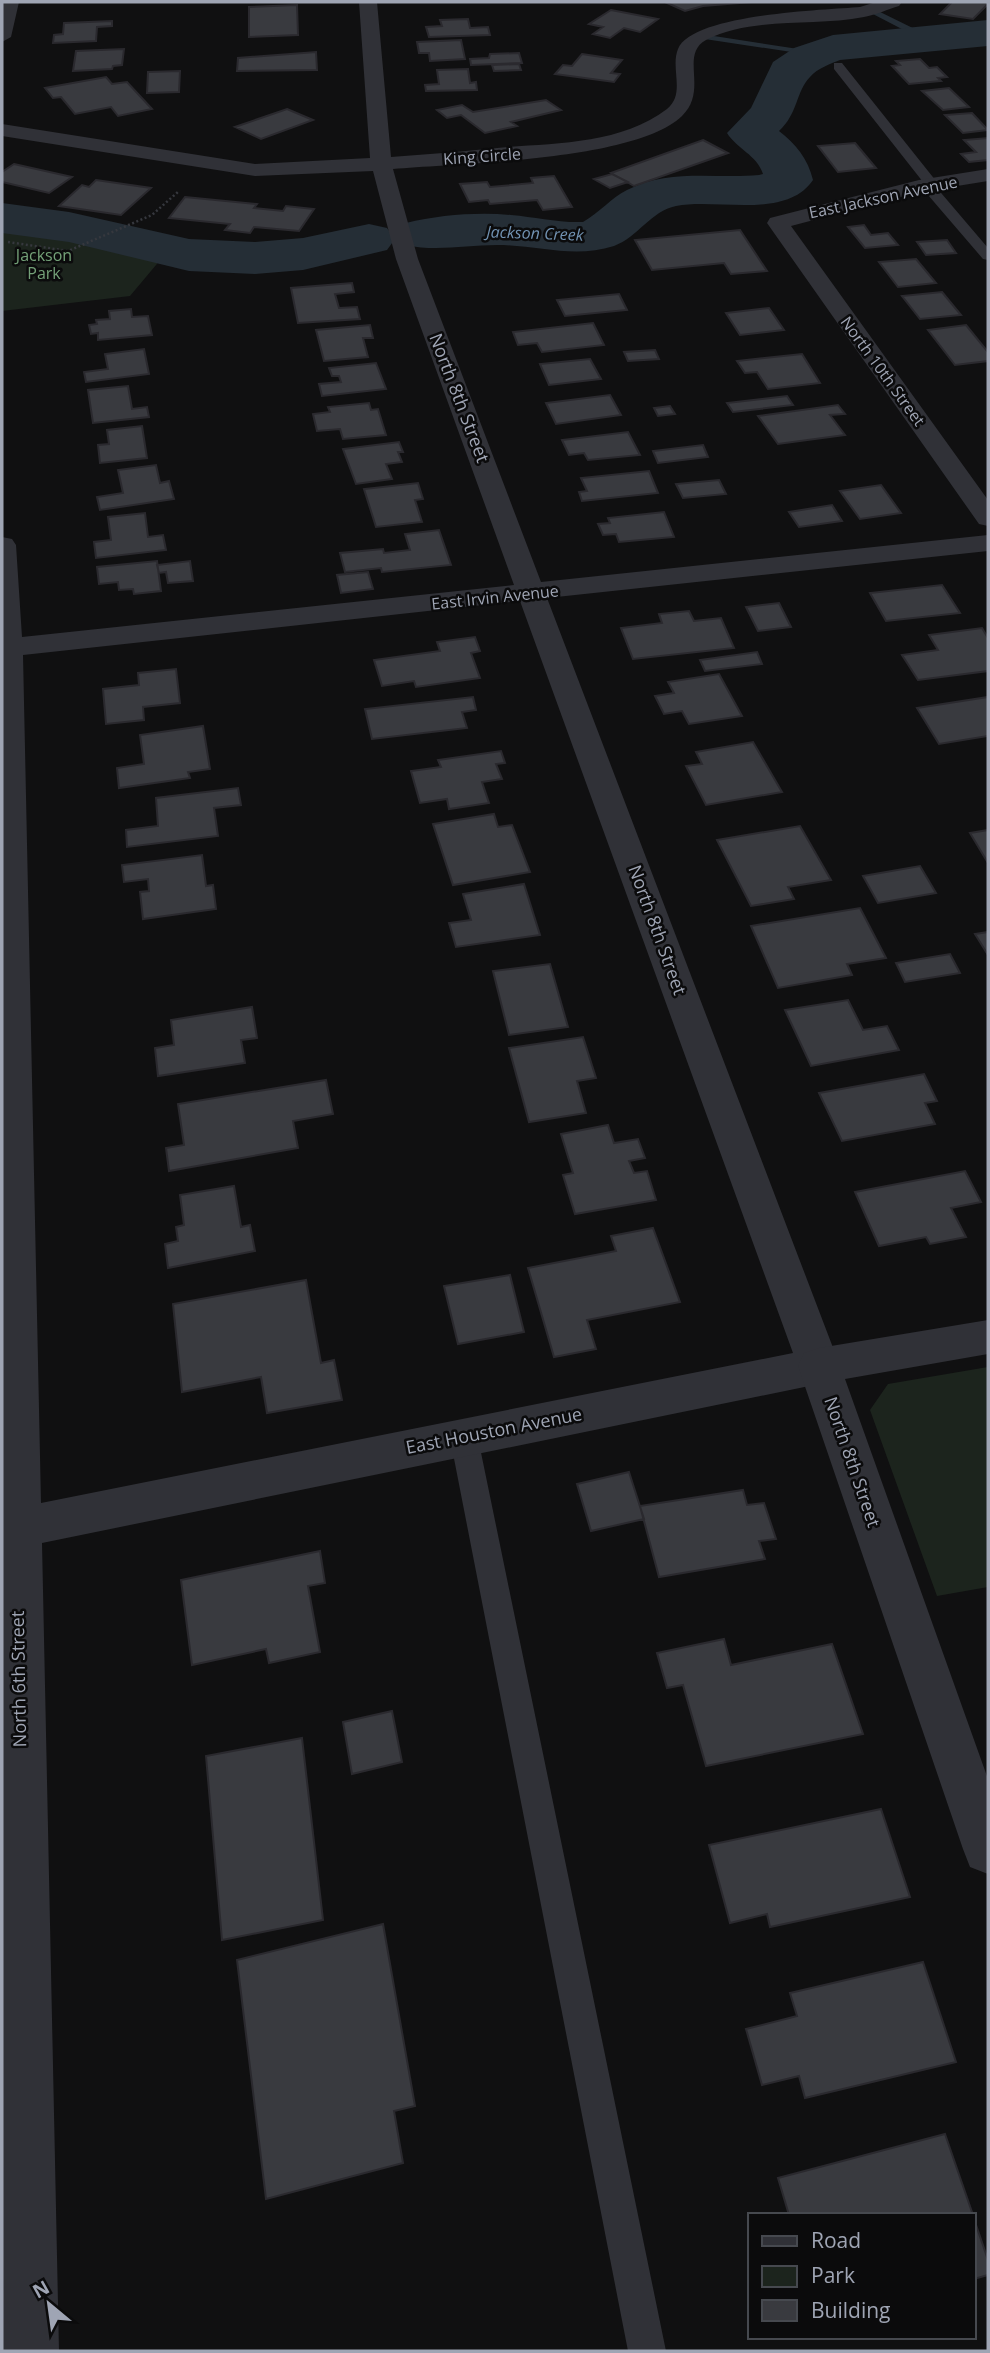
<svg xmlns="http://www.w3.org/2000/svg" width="990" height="2353" viewBox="0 0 990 2353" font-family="'Open Sans',sans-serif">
	<rect width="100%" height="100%" fill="#101011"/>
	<path fill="#1c241d" d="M2 213 172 246 130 296 2 311Z
		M988 1367V1587L937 1596 870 1410 888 1384Z"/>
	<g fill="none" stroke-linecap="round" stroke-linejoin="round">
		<path fill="#252e36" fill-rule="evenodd" d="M872 8 931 37 932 39 925 41 869 12Z
			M701 34 818 52 822 54 818 56 698 38Z
			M11 217 18 219 2 233V226Z"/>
		<path fill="#252e36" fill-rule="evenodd" d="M988 20V46L840 60C830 64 818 68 810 77 796 91 798 114 779 131 796 144 808 159 813 180 786 220 717 198 676 206 651 211 638 237 614 246 574 259 537 245 497 245 466 245 436 252 406 245L398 234 406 223C439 215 477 212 511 215 535 217 559 223 583 222 599 213 611 198 627 190 669 168 715 179 759 175L763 174C757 155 737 149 727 133L751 108 773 62 794 48 833 35Z
			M2 203 69 212 189 239 255 242 303 238 369 224 387 228 395 239 387 250 303 270 255 274 189 271 69 242 2 233Z"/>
	</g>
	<path fill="#393a3f" stroke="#2a292e" stroke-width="2" d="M665 2H752L703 6 685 11Z
		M952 2H988V4L973 19 940 14Z
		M297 5 298 35 249 37V7Z
		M611 10 658 19 640 32 624 28 610 38 593 34 603 27 589 24Z
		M468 19 470 28 488 27 490 35 429 37 426 27 442 26 440 20Z
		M112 21V26L97 27 96 41 53 43 54 35 63 34 64 23Z
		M461 40 465 59 430 61 429 53H419L417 42Z
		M124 49 122 65 113 66 112 69 73 71 76 51Z
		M316 52 317 70 237 71 238 58Z
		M519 53 522 63 471 65 470 59 489 58 490 54Z
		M582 54 622 60 611 73 620 74 614 82 555 74 563 65 572 66Z
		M920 59 929 68 937 67 947 77 938 78 941 81 909 84 892 66 900 65 896 61Z
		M519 64 521 70 494 71 492 65Z
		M468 69 470 83 476 82 477 90 426 91 425 85 439 84 437 70Z
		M180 71 179 92 147 93 148 72Z
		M106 77 112 84 127 82 152 109 118 116 111 107 75 114 61 97 53 98 45 88Z
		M949 88 969 107 943 110 922 91Z
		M546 100 561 110 511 122 517 126 485 133 461 115 447 118 437 110 462 105 473 112Z
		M287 109 313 120 261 139 235 127Z
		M972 113 988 130 963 133 945 115Z
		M988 138V160L969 162 961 154 976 152 964 140Z
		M703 140 728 153 634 186 611 173Z
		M855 143 876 168 838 172 818 146Z
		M14 164 72 177 49 193 2 182V172Z
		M612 174 628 182 610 188 594 179Z
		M554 176 572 207 543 210 537 200 490 204 488 200 469 202 460 184 487 182 490 187 533 183 531 178Z
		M96 180 151 188 121 215 59 206 82 185 89 187Z
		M185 197 257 204 254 208 283 211 286 206 314 209 299 231 254 227 250 233 225 230 230 224 169 218Z
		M864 225 871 235 888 233 898 245 865 248 848 227Z
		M740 230 767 271 731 274 724 263 652 270 635 240Z
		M947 240 956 253 926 255 917 242Z
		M916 259 936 283 898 287 879 262Z
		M352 283 354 292 335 294 339 308 357 307 360 319 298 323 291 288Z
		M942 292 961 315 920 319 902 296Z
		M619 294 627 310 565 316 557 300Z
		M769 308 784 330 740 335 726 313Z
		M131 309 132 317 148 316 152 335 98 340V333L91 334 89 325 97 324 96 320 110 319 109 311Z
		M593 323 604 345 542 352 537 343 518 345 513 332Z
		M370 325 373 338H363L368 357 324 361 316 330Z
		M966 325 988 352V361L955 365 928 330Z
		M144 349 149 374 86 382 84 372 108 369 105 354Z
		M655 350 659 359 628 361 624 352Z
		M802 354 820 383 768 389 757 372 745 373 737 361Z
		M590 359 601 379 549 385 540 364Z
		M376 363 386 389 322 396 319 384 341 382 339 376H332L329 368Z
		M128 386 132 409 147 407 149 417 93 423 88 390Z
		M610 395 621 415 556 424 546 403Z
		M787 396 793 405 733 412 727 403Z
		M369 403 371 410 378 409 386 435 343 439 340 429 317 431 313 414 330 412 328 407Z
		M838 405 845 414 830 415 845 435 778 444 758 416Z
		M670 406 675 414 658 416 654 408Z
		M142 426 147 458 100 463 98 445 109 444 107 430Z
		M628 432 640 455 588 460 584 453 569 455 562 440Z
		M399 442 403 452H398L402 462 386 464 392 479 356 484 343 449Z
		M703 445 708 457 658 463 653 451Z
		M156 465 160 483 169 481 174 499 100 510 97 497 123 493 118 470Z
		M649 471 658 493 582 501 579 492 587 491 581 478Z
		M719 480 726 494 683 498 676 484Z
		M418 483 423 499 415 500 422 522 376 527 364 489Z
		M881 485 901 513 860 519 840 491Z
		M832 505 842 521 799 527 789 512Z
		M664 512 674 537 619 542 616 534 603 535 598 524 610 523 608 518Z
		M145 513 148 537 163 535 166 550 96 558 94 542 111 540 108 517Z
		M439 530 451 565 382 572 381 568 345 572 340 553 383 549 384 553 410 550 405 534Z
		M157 561 161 591 134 594 133 589 119 590 118 582 99 584 97 567Z
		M190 561 193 581 168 583 166 572 159 573 157 565Z
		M368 572 373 589 341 593 337 575Z
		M942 585 960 613 886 621 870 593Z
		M779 603 791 627 758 631 746 607Z
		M689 611 694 621 721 618 734 648 633 659 621 628 662 623 659 614Z
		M982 628 988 638V671L918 680 902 655 938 650 929 635Z
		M475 637 480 651 471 653 480 678 416 687 414 681 382 686 374 660 440 651 437 642Z
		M757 652 762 664 705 671 700 660Z
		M176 669 180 703 143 707 144 720 106 724 103 689 139 685 138 673Z
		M719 674 742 716 689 724 682 711 664 714 655 696 674 693 668 682Z
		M473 697 476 710 462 712 467 728 372 739 365 709Z
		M988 697V736L939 744 917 708Z
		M203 726 210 769 188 772 190 778 119 788 117 768 144 764 140 735Z
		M753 742 782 792 706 805 686 766 702 764 696 752Z
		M501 751 505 763 496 764 502 779 482 782 489 803 449 809 447 799 420 803 411 771 441 767 438 760Z
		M238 788 241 805 214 808 218 836 127 847 126 830 158 826 156 798Z
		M494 814 498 827 512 825 530 872 453 885 433 824Z
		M800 826 831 880 788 887 794 899 751 906 717 840Z
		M988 830V863L970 833Z
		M202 855 206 886 213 885 216 909 143 919 140 892 149 891 148 879 124 882 122 865Z
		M920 866 936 893 878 903 863 876Z
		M524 884 540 935 456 947 449 923 471 920 463 894Z
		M860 908 886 958 847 964 852 975 778 988 751 926Z
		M988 932V955L975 934Z
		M950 954 960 973 905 982 896 963Z
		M550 964 568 1027 509 1035 493 971Z
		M848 1000 863 1030 887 1026 899 1050 811 1066 785 1010Z
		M252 1007 257 1038 241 1040 245 1063 158 1076 155 1048 174 1045 171 1020Z
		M583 1037 596 1078 577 1081 586 1113 529 1122 509 1048Z
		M924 1074 937 1101 925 1103 935 1124 842 1141 819 1093Z
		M326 1080 333 1114 293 1121 298 1148 169 1171 166 1148 184 1145 178 1104Z
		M608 1125 614 1143 638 1139 645 1158 629 1161 634 1173 647 1171 656 1200 575 1214 563 1175 573 1173 561 1134Z
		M965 1171 981 1202 951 1208 966 1237 930 1244 926 1237 879 1246 855 1192Z
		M234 1186 241 1227 250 1225 255 1251 168 1268 165 1244 178 1241 176 1227 184 1225 180 1195Z
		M653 1228 680 1302 587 1320 596 1349 554 1357 528 1268 616 1251 611 1236Z
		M510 1275 524 1332 458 1344 444 1286Z
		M306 1280 321 1363 334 1360 342 1400 267 1413 261 1377 182 1392 173 1304Z
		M629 1472 644 1519 591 1531 577 1484Z
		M743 1490 747 1505 764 1503 776 1539 759 1541 765 1559 659 1577 640 1506Z
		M320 1551 325 1583 308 1586 320 1652 269 1663 266 1649 192 1665 181 1580Z
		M724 1639 731 1665 832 1644 863 1734 706 1766 683 1685 667 1688 657 1653Z
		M392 1711 402 1762 352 1774 343 1722Z
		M302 1738 323 1920 222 1940 206 1756Z
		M881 1809 910 1897 770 1927 767 1914 730 1923 709 1845Z
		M383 1924 415 2106 394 2111 403 2163 266 2199 237 1960Z
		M923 1962 956 2062 805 2098 799 2076 762 2085 746 2029 797 2016 790 1993Z
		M945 2134 973 2215H789L778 2178Z
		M974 2219 988 2260V2275L974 2279Z"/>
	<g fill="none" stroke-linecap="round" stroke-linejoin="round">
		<path stroke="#36383e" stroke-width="2.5" stroke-dasharray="2 2.5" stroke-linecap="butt" d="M8 242 68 251 152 215 179 191"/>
		<path fill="#303137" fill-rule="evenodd" d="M834 63H842L936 181V187L988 248V260L983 259 922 188 923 182 834 69Z
			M464 1426 474 1429 478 1438 666 2351H628L450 1438 454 1429Z"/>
		<path fill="#303137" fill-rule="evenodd" d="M2 2H19L11 37 2 42Z
			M359 2H377L391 157C430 154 469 151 508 147 561 143 622 143 667 109 686 94 670 68 678 49 692 14 824 10 860 7L876 2H902L899 6C888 9 876 15 864 17 813 27 753 16 706 40 679 55 709 90 682 116 635 161 460 163 393 169L418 259 541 582 988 535V551L547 598 840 1366 834 1379 819 1384 42 1543 59 2351H2V537L12 539 16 545 22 637 514 585 396 259 373 171 255 176 2 136V124L255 164 370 158ZM520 601 793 1353 41 1503 23 655Z
			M988 169V181L920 192 791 226 988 500V526L979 524 767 223 770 218 919 180Z"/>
		<path fill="#303137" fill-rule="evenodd" d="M988 1320V1354L845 1379 988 1779V1874L970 1867 963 1849 798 1366 804 1353 819 1348Z"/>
	</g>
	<g text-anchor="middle" stroke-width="5" stroke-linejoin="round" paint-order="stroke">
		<g font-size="16" fill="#9fa5b4" stroke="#0b0b0c">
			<text transform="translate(482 156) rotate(-4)" y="6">King Circle</text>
			<text transform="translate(883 197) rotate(-12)" y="6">East Jackson Avenue</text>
			<text transform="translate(883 371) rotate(54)" y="6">North 10th Street</text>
			<text transform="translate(495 597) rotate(-6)" y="6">East Irvin Avenue</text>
		</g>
		<g font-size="16" font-style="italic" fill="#7293b3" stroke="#0b0b0c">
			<text transform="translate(535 233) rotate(2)" y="6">Jackson Creek</text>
		</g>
		<g font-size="16" fill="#74a178" stroke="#0b0b0c">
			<text x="44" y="261">Jackson<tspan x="44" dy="18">Park</tspan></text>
		</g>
		<g font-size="18" fill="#9fa5b4" stroke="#0b0b0c">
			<text transform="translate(459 398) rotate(69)" y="6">North 8th Street</text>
			<text transform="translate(657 930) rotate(70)" y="6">North 8th Street</text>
			<text transform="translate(494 1431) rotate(-11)" y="6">East Houston Avenue</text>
			<text transform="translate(852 1462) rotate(71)" y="6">North 8th Street</text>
			<text transform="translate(19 1679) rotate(-91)" y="6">North 6th Street</text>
		</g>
	</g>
	<rect width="990" height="2353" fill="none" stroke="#9fa5b4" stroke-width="7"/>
	<rect x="748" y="2213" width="228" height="126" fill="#0b0b0c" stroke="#46494f" stroke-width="2"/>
	<rect x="762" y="2236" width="35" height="10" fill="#303137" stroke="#46494f" stroke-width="2"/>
	<text x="811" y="2248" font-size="21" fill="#9fa5b4">Road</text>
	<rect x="762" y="2266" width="35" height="21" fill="#1c241d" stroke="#46494f" stroke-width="2"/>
	<text x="811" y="2283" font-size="21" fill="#9fa5b4">Park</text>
	<rect x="762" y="2300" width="35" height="21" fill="#393a3f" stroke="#46494f" stroke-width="2"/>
	<text x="811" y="2318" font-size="21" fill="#9fa5b4">Building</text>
	<g transform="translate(49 2304) rotate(331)" stroke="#0b0b0c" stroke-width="5" paint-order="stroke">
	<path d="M0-5L12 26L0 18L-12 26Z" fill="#9fa5b4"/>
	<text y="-10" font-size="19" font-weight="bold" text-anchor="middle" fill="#9fa5b4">N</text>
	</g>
</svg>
